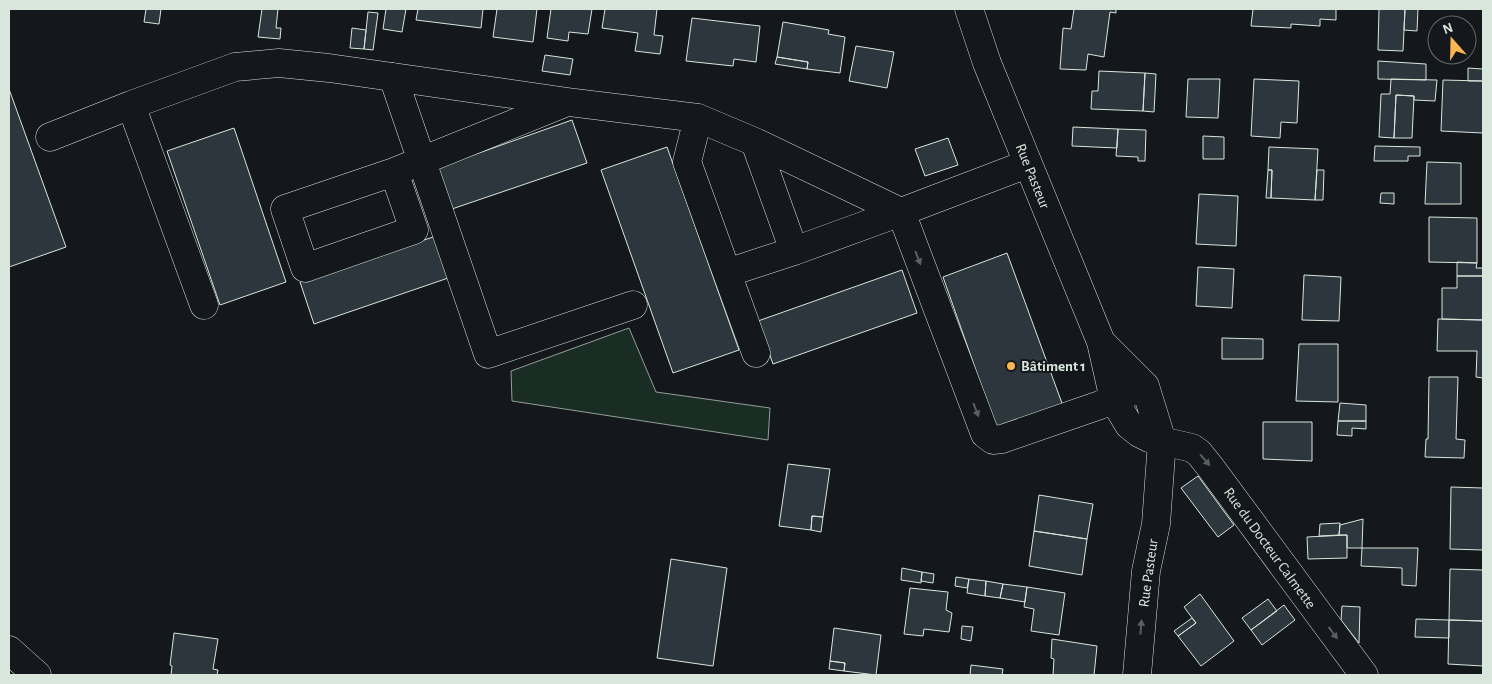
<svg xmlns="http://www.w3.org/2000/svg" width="1492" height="684" viewBox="0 0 1492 684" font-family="'Alegreya Sans',sans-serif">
	<rect width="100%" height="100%" fill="#14181c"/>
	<path fill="#1a2d24" stroke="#939e99" d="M629 328 656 392 770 408 768 440 512 401 511 371Z"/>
	<path fill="#2c363c" stroke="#d8e6dc" d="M146 9H161L159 24 144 22Z
		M262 9H278L276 28H281L280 39 258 37Z
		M381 9H406L402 32 383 29 386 9Z
		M418 9H483L481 28 416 20Z
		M497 9H537L533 42 493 37Z
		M551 9H592L588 34 569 32 568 41 547 38Z
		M605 9H657L654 35 663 36 660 54 635 51 638 33 602 28Z
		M1074 9H1116V13L1110 12 1104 57 1088 54 1086 70 1060 69 1063 28 1071 29Z
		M1253 9H1336V20L1320 19V26L1291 24V28L1251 26Z
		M1379 9H1405L1403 51 1378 50Z
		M1405 9H1418L1417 31 1404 30Z
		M368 12 378 13 373 50 364 49Z
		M692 18 760 26 756 62 734 59 733 66 686 61Z
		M783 22 829 30 828 34 845 37 840 73 807 69 808 62 777 57Z
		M352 28 366 30 364 49 350 48Z
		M856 46 894 52 887 88 849 81Z
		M545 55 573 59 570 75 542 71Z
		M777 57 808 62 807 69 775 64Z
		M1378 61 1426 64V80L1378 79Z
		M1468 68 1483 69V81H1468Z
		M1099 71 1145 73 1143 111 1091 109 1092 91H1098Z
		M1145 73 1156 74 1154 112 1143 111Z
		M1188 79H1220L1218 118 1186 117Z
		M1254 79 1299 81 1297 123 1281 122 1280 138 1251 136Z
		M1391 79 1437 80 1435 101 1414 100V96L1396 95 1394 138 1379 137 1381 94H1390Z
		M1443 80 1483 81V133L1441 131Z
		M9 89 66 247 9 267Z
		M1396 95 1414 96 1412 138H1394Z
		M572 120 587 163 446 211 431 170Z
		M1073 127 1118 129 1117 148 1072 146Z
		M234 128 286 282 220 305 167 151Z
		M1118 129 1146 130 1145 161H1138V157L1116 156Z
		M1203 136 1224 137V159H1203Z
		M948 138 958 165 925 176 915 149Z
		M1375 146 1420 147V156H1408V161H1374Z
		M667 147 739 350 673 373 601 170Z
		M1269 147 1318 149 1315 200 1271 198 1272 170H1268Z
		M1427 162 1461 163V204H1425Z
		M1268 170H1272L1271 198H1266Z
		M1317 170H1324L1323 200H1315Z
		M1381 193H1394V204L1380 203Z
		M1199 194 1238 196 1236 246 1196 244Z
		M1429 217 1477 218V263L1429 262Z
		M439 235 454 276 314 324 300 282Z
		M1007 253 1063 406 997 430 943 277Z
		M1457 262 1477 263 1476 268H1483V276H1457Z
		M1198 267 1234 269 1232 308 1196 306Z
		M902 270 917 313 773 364 758 321Z
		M1304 275 1341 277 1339 321 1302 320Z
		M1457 276H1483V320L1442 319V288H1457Z
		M1438 319 1483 320V378L1476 377 1477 351H1437Z
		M1222 338 1263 339V359H1222Z
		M1299 344H1338V402L1296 401Z
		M1429 377H1458L1456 439 1465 440 1464 458 1425 457 1426 439H1428Z
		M1340 403 1366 405V421H1338Z
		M1338 421H1366V429L1352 428V436L1337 435Z
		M1263 422H1312V461L1263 459Z
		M788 464 830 469 823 517 812 516 811 530 779 526Z
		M1198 476 1234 525 1218 537 1181 488Z
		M1451 487 1483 488V550L1450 549Z
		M1039 495 1093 504 1087 539 1034 531Z
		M812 516 823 517 821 532 811 530Z
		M1363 519 1362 548H1347V535H1339L1340 525Z
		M1340 523 1339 535 1319 536 1320 524Z
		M1034 531 1087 539 1082 575 1029 566Z
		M1347 535V558L1308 559 1307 537Z
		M1362 548H1418L1416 586 1402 585V568L1361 566Z
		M671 559 727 568 713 666 657 658Z
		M902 568 922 572 921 583 901 580Z
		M1450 569 1483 570V621L1449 620Z
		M922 572 934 574 933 583 921 581Z
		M956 577 969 579 967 588 955 586Z
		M969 579 986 581 985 596 967 593Z
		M986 581 1003 584 1000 598 985 596Z
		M1003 584 1027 587 1025 602 1000 598Z
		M1027 587 1065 593 1059 635 1031 631 1034 609 1024 607Z
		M910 588 948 592 946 610 952 613 949 632 924 629 923 636 904 634Z
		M1200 594 1234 641 1201 666 1178 636 1196 623 1184 607Z
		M1268 599 1277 611 1251 630 1242 618Z
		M1284 605 1295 620 1262 645 1251 630Z
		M1342 606 1360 607 1359 643 1341 620Z
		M1192 618 1196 623 1178 636 1174 631Z
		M1416 619 1449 620V638L1415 637Z
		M1449 620 1483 621V666L1448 664Z
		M962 626 973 627 971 641 961 639Z
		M834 628 881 635 876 675 844 671 845 663 830 661Z
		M174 633 218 639 213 669 218 670 217 675H171L172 666 170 665Z
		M1052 639 1097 646 1094 675H1053L1054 659 1051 658Z
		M830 661 845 663 844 671 829 669Z
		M971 665 1003 669 1002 675H970Z"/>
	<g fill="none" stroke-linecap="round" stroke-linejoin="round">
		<g stroke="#d8e6dc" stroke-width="29">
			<path id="minor" d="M969 9 987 63 1101 342 1114 400 1129 425 1139 433 1149 438 1192 448 1199 453 1211 468 1364 675
				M393 77 488 354 633 305
				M131 105 204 305
				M698 118 687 162 727 273 794 251 901 212 985 434 993 440 1002 439 1100 405 1145 386
				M50 137 131 105 235 67 279 63 329 68 568 102 698 118 755 142 901 212 1027 164
				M755 142 794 251
				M394 172 414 230 305 268 285 209 394 172 567 102
				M727 273 756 353
				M1101 342 1145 386 1162 441 1156 524 1146 571 1137 675
				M9 650 37 675"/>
		</g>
		<use href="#minor" stroke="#14181c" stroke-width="28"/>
	</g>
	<defs><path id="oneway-solid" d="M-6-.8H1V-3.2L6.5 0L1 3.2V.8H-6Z" transform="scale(1.25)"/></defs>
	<g fill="#59605f">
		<use href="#oneway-solid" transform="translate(918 258) rotate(69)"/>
		<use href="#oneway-solid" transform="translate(976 410) rotate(69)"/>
		<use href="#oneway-solid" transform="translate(1205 460) rotate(49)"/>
		<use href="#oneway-solid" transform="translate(1141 627) rotate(-85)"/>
		<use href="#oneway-solid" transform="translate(1333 633) rotate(54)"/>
	</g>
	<circle fill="#ffb74d" stroke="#14181c" stroke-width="2" cx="1011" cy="366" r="5"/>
	<g text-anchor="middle" stroke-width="4" stroke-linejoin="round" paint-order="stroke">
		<g font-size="15" fill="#d8e6dc" stroke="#14181c">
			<text transform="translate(1033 176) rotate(68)" y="5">Rue Pasteur</text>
			<text transform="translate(1270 548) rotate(54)" y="5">Rue du Docteur Calmette</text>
			<text transform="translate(1148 573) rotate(-82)" y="5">Rue Pasteur</text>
		</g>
		<g font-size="15" font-weight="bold" fill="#d8e6dc" stroke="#14181c" text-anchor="start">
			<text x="1021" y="371">Bâtiment 1</text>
		</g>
	</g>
	<rect width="1492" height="684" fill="none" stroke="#d8e6dc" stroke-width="20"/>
	<g transform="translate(1452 40) rotate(340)"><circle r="24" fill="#14181c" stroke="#626a69"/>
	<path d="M0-4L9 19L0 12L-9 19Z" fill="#ffb74d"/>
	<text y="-8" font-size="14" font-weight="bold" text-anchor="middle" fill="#d8e6dc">N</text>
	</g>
</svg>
